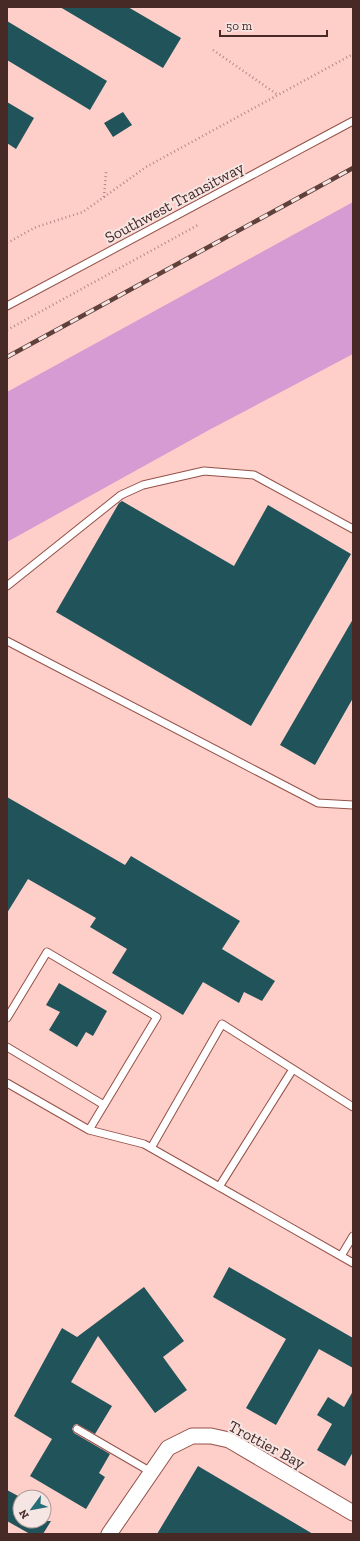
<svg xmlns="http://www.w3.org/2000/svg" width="360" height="1541" viewBox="0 0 360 1541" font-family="'Zilla Slab',serif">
	<rect width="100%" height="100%" fill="#fecfc8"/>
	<path fill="#d59bd2" d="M353 202V354L209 430 7 542V392Z"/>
	<path fill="#20535a" d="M60 7H128L181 38 163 68Z
		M7 21 107 81 90 110 7 60Z
		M7 102 34 118 16 149 7 143Z
		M123 112 132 125 113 137 104 123Z
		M122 501 234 566 268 505 351 554 251 726 56 612 119 503Z
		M353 619V698L315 765 280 745Z
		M7 797 125 865 131 856 240 921 222 949 275 981 262 1001 244 992 239 1003 203 982 183 1015 112 973 127 949 90 927 96 918 28 879 7 913Z
		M59 983 107 1011 93 1036 86 1032 77 1047 49 1030 60 1012 46 1005Z
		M229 1267 353 1338V1368L319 1349 276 1425 246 1408 286 1339 213 1297Z
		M144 1287 184 1341 163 1357 187 1390 155 1413 98 1336 71 1382 112 1406 95 1434 77 1424 74 1425 72 1429 74 1433 110 1454 99 1473 105 1477 86 1509 30 1476 52 1439 14 1416 62 1328 77 1337Z
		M353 1391V1452L345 1466 317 1450 332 1424 317 1415 328 1397 344 1407Z
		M198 1466 313 1534H157Z
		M7 1490 20 1497V1521H51L43 1534H30L7 1521Z"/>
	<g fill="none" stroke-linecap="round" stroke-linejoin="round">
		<g stroke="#945149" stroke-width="9">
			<path id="lane" d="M7 306 353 121
				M7 586 121 495 143 485 204 471 254 475 353 529
				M7 641 318 803 353 805
				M7 1018 47 952 157 1017 89 1130 7 1083
				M7 1047 104 1105
				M89 1130 144 1144 353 1263
				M151 1148 222 1024 353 1107
				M219 1187 293 1069
				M341 1256 353 1236
				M77 1429 151 1472"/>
		</g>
		<g stroke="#945149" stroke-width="17">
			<path id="street" d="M109 1534 168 1448 192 1436H211L229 1440 353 1513"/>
		</g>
		<path stroke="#b08983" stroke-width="2.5" stroke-dasharray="1 3" stroke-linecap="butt" d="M213 50 278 95
			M104 197 106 172
			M7 243 36 227 83 212 146 167 353 54
			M7 330 198 225"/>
		<use href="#lane" stroke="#fff" stroke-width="7"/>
		<use href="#street" stroke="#fff" stroke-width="15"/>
		<g stroke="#5f403b" stroke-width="4.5">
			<path id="rail" d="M7 357 353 168"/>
		</g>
		<use href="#rail" stroke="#f5e5e3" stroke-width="3" stroke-dasharray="9" stroke-linecap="butt"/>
	</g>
	<g text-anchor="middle" stroke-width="4" stroke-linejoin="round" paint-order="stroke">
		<g font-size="16" fill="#472a26" stroke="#f5e5e3">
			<text transform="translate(174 202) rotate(-28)" y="6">Southwest Transitway</text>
			<text transform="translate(267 1444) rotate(28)" y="6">Trottier Bay</text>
		</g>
	</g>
	<rect width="360" height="1541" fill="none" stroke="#472a26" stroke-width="16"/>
	<g transform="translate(32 1509) rotate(238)"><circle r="19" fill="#f5e5e3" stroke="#af9a97"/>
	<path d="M0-3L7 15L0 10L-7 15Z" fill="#266f79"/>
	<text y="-6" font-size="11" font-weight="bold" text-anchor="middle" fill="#472a26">N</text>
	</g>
	<path d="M220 30v6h107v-6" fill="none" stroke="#472a26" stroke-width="2"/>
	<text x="226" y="30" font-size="12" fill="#472a26" stroke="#f5e5e3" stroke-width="3" paint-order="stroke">50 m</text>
</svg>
